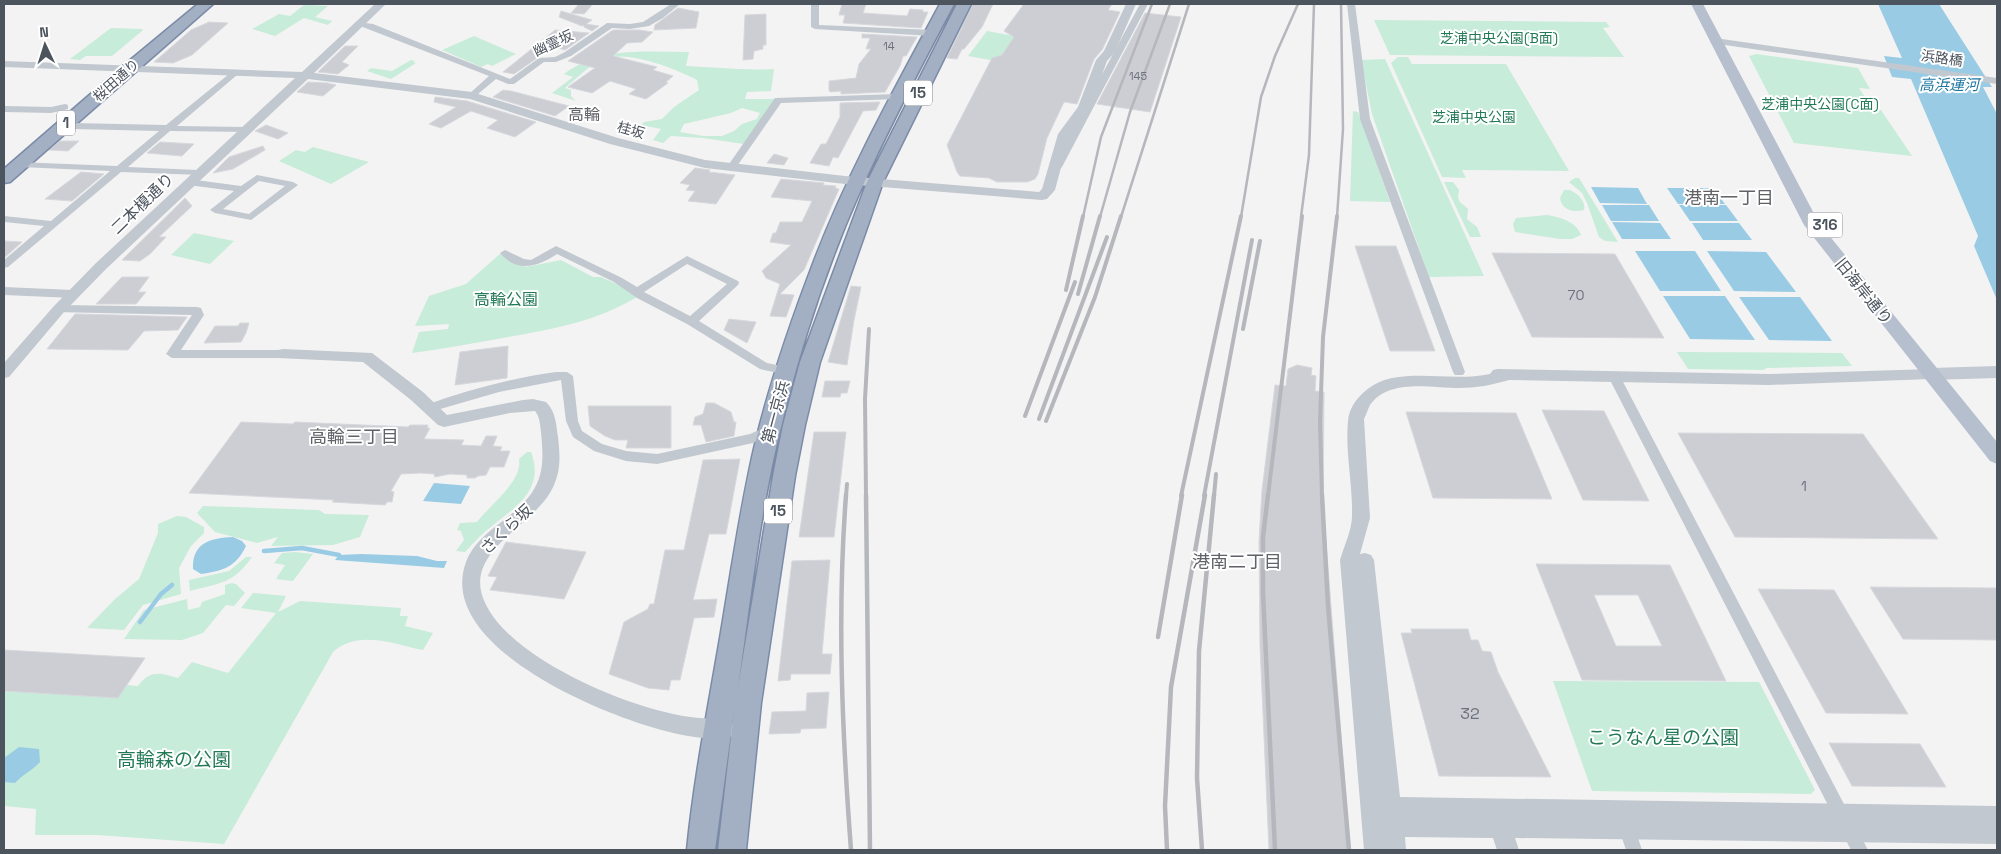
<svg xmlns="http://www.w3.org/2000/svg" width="2001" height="854" viewBox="0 0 2001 854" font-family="'Space Grotesk','Noto Sans JP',sans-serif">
	<rect width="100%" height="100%" fill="#f4f3f3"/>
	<path fill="#c7ecd9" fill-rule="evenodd" d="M304 5 328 6 315 17 332 21 328 25 304 18 275 36 252 29 279 14 290 16Z
		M1374 20 1606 22 1610 27 1603 28 1624 57 1390 55Z
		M111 28 142 29 143 30 112 56H86L80 60 70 59Z
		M987 31 1019 37 1001 62 968 56Z
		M474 36 516 54 492 66 488 64 481 67 442 50Z
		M689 52 686 66C715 67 745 71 774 69L771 91 747 92 745 99H776L744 144 703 138 671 136 663 143 653 140 661 129 641 125 644 122 662 119 674 107 699 90 697 80C674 68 628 50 603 59 592 63 575 80 565 88L571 90V96L576 101 552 93 573 77 564 74C601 46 645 52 689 52ZM742 108 760 113 757 119 742 124 734 131 722 136H703L680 132 684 124 731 113Z
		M1756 54 1858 68 1870 89 1859 88 1873 109 1881 110 1912 156 1794 143 1749 56Z
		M1398 57H1408L1412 64H1506L1569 171 1462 170 1466 178 1442 177 1391 63Z
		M1385 59 1484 276 1429 277 1372 114 1361 60Z
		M411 60 415 61 413 62 416 63 391 79 367 71 371 68 392 71Z
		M1353 111 1358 112 1390 202 1350 201Z
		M313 147 369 162 331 184 279 161 296 150 305 152Z
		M1575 178H1579L1618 242 1605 241 1599 237 1587 203 1582 193 1569 182Z
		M1444 182H1453L1459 190 1458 198 1460 202 1468 209 1467 219 1477 227 1481 237H1470Z
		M1564 190H1570C1578 194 1586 201 1584 210 1573 213 1562 210 1560 198Z
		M1547 215C1559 217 1576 221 1581 235L1572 239H1560L1515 232 1513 224 1516 218Z
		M194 233 234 241 210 264 171 255Z
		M501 253 526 267 561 260 593 277H601L619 285 637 297C593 323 552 329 503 338 473 343 443 349 412 353L419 332 448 329 449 324 415 326 429 296 466 284Z
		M1677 352 1842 353 1852 366 1766 368 1764 370 1688 369Z
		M527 452H531C546 492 513 508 487 530 479 536 472 545 465 552L456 551 464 540 461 531 457 530 460 523 477 522C490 505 523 481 519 459Z
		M203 506 319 510 325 514 369 515 360 537 333 545 271 546 278 537 257 543 215 532 197 513Z
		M177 516 186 517 204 527V533L191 546 179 568 181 594 143 605 124 630 87 628 115 599 139 579 158 533V524Z
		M295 552 313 554 293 581 276 579 285 565 274 563 282 553Z
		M246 557H252C233 584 220 583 190 591L189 580 229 571Z
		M232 583 236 584 245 593 234 606 226 605 203 633 182 640 124 639 144 610 187 599 188 610 200 607 202 602 225 594V585Z
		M253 593 286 596 278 612 300 601 401 608 400 616H408L405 626 433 633 423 650C394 644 357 629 333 652L224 844 97 835H35L36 809 4 806V691L118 698 127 685 138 686C150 669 161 673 178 678L192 662 228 673 276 613 241 608Z
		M1553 681 1759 682 1815 790 1811 794 1592 791Z"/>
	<path fill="#99cce4" d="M1878 4H1939L1992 87H1983L1997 114V300L1974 246 1978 236 1911 79 1892 77 1884 56 1902 58Z
		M1591 187 1638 188 1647 204 1600 203Z
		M1667 188H1713L1725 204H1678Z
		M1602 205H1649L1659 221H1611Z
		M1679 205H1726L1738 221H1690Z
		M1612 222 1660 223 1671 239H1622Z
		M1692 223H1739L1752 240H1703Z
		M1635 251H1695L1721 291H1660Z
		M1707 251 1766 252 1796 292 1734 291Z
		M1663 296H1725L1755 340 1690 339Z
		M1739 297H1800L1832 341 1769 340Z
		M434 483 470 486 461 504 423 501Z
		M233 537 242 541 246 546C236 567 223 571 201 574L193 569C192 543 210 538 233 537Z
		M361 554 417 556 437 561H447L444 568 335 560 339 555Z
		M19 747 39 749 40 762C32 771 23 774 15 783L4 782V758Z"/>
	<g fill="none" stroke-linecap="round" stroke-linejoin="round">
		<path stroke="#99cce4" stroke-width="4.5" d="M264 551 302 548 339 555
			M140 622 161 594 172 585"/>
	</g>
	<path fill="#cdced4" stroke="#d7d8dd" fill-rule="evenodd" d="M579 4H593L584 14 571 13Z
		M842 4H866L863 13 907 16 910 9 923 10V12H928L921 28 843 23 845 15H839Z
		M973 4H993L982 27 964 49H962L957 59 947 58Z
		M1024 4H1112L1108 10 1120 12 1102 50 1094 59 1077 104 1064 102 1047 138 1038 174 1035 179 1027 182H997L989 178 960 176 957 172 947 145 992 58 1002 55 1014 37 1004 31Z
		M678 8 699 12 696 28 654 30 655 25Z
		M561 11 592 20 586 24 599 26 592 31 584 27V25L582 26 559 17Z
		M1145 13 1181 17 1150 112 1097 104Z
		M766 14V45H763V49L754 51 753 59 743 60 745 15Z
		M209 22 228 23 192 55 173 63 154 62 191 30Z
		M555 30 589 33 565 50 553 47 514 74 503 72Z
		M613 30H639L653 32 642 42 627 43 613 56 657 67 653 70 673 76 666 82 668 83 646 99 629 94 636 89 610 81 592 93 568 87 595 68 568 61Z
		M862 34 917 37 906 56H903L900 66 885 92 841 94V91L831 92 829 91V81L856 78 859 64 871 49H866L870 38H862Z
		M345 46H358L342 62 349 65 338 74 318 72Z
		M308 82 327 83 336 85 323 96 297 92Z
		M503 90 511 91 569 106 555 116 493 97Z
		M435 97 467 101 536 122 515 137 487 128 498 120 471 111 441 128 429 124 456 107 434 102Z
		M880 102 876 110 863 111 838 158 833 157 829 166 810 163 821 144H826L840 117V103Z
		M266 125 288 133 278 139 255 131Z
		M60 141H79L68 151 49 150Z
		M160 142 194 144 182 156 147 153Z
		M263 146 265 150 233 169 213 173 229 157Z
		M774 154 788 158 784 165 767 163Z
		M695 168 710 170 709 172 735 175 716 204 688 201 695 191 686 190 690 185 680 183Z
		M81 172 104 174 72 201 45 199Z
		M781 179 824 183 823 185 836 186 835 188 839 189 804 270 780 294 794 295 786 317 770 316 780 284 766 278 762 271 791 245 770 242 773 233H776L780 222H802L812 201 771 197Z
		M185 198 192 206 159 237H166L150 254 140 261 122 260Z
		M4 241 22 242 4 258Z
		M1355 246H1396L1435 351H1390Z
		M1492 253 1615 254 1664 338 1532 337Z
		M122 277H149L138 292H146L136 304H96Z
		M851 286 861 287 854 320 847 365 828 362Z
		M75 314H79L187 317 178 330 144 331 128 350 47 349Z
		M729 319 756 322 747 343 724 330Z
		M240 323H249L246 333 241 342 204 343 215 326H238Z
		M508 346 507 378 455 385 460 352Z
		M1297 365 1312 368 1311 375 1316 376 1315 391 1324 392 1323 503 1350 850H1269L1260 646 1259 541 1262 490 1275 385 1286 386 1288 369Z
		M825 381H850L847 393H841L840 397H822Z
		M706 403H714L731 412 734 422H736L734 436 706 442 701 425H693L695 417 703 414Z
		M588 406H671V448H626L628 440H615L605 436 590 426Z
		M1542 410 1604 411 1649 501 1583 500Z
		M1406 412 1516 413 1552 499 1433 498Z
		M241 422 293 424 295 422 408 427 410 425H428L427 428H430L424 439 464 440 461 445 481 446 486 436H497L493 446 502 447 500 451H510L504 467H490L486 475 478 476 475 478H467V475L450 474 435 477 434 474 421 473 401 474 391 491 394 492 392 502H387L385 505 332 502 334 500 189 493Z
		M814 432H846L834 537H799Z
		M1678 433 1863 434 1938 539 1735 537Z
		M740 459 726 534H709L693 600 717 599 714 617 694 618 680 680H671L669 690 648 688 609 674 624 622 648 609 650 604H654L665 550H684L703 460Z
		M506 542 586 552 564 599 490 590 497 577 488 576Z
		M830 560 822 654H832L830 674H791L790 680 778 681 792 561Z
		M1536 564 1670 565 1726 681 1582 680ZM1594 595H1638L1662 646H1616Z
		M1870 587 1997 588V640L1903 639Z
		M1758 589 1834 590 1908 714 1826 713Z
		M1411 629H1468L1471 640H1478L1482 651 1491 652 1498 672 1551 777 1439 776 1401 633H1412Z
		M4 650 145 658 118 698 4 691Z
		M829 692 826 728 801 729 800 733 769 734 772 712 806 711 807 693Z
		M1829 743 1920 744 1946 787 1852 786Z"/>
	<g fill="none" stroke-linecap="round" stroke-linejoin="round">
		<g stroke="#7b8ba7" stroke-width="3">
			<path id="trunk" d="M198 4H213L10 182 4 183V169L123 66Z
				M940 4H954C921 66 888 129 859 194 827 266 802 342 783 419 760 507 751 598 738 687L773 476 783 425 800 362 867 182 957 4H971L883 182 820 362 805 425 795 476 761 703 746 850H718L734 711 715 850H687C694 779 708 708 720 638 731 573 740 508 755 444 770 382 791 321 814 261 848 172 895 88 940 4Z"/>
		</g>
		<path fill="#c2c8cf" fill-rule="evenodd" d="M671 4H680L663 18 649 26 630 29 612 28 571 56 556 62H544L514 84H508L496 79 472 99 467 96 469 94 489 76 355 24 359 22 373 24 510 79 539 58 555 57 565 52 607 23 630 24 643 22Z
			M811 4H819V25L932 30 936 33 932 36 815 29 811 27Z
			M1140 4H1148L1062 167 1060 169H1054L1052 167Z
			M1347 4H1355L1370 119 1465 372 1463 375H1455L1453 372 1360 119Z
			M234 70 238 73 237 75 177 126 245 127 248 128V132L170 131 128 167 198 170 201 171V175L121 172 8 267 4 268V260L44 226 4 222V216L51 221 110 171 20 167 17 166V162L117 166 159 131 73 129 55 132V128L73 123 166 125Z
			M897 94 902 97 900 99 781 103 735 169H729L727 167 775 98Z
			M65 104 68 105V109L51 113 4 112V106L51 107Z
			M257 175 293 182 298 185 251 220 215 213 210 210 234 191 188 185 183 182 188 179 241 186ZM259 181 285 186 249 214 223 209Z
			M556 246 622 278 637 287 687 256 738 281 739 283 738 285 699 321 767 363 791 368 793 371 787 375 760 369 687 324 637 298 614 282 557 254C538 267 517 273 500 253L505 250 524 259 531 260ZM687 264 727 284 690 316 644 292Z
			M4 287 73 290 79 294 73 298 4 295Z
			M59 305 197 307 201 308 204 315 181 350H283L289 354 283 358H172L166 354 192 315 55 312 53 309Z
			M556 372H567L573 376 578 421 582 431 602 444 626 451 657 454 750 434 770 425 774 427 776 430 774 433 753 443 657 464 626 461 594 451 573 437 566 421 561 380 499 392 430 412 424 408 426 405C468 390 512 378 556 372Z
			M1615 374 1621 378 1868 850H1851L1609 378Z
			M1627 821 1633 823 1642 850H1626L1619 829 1621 823Z"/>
		<path fill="#c2c8cf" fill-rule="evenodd" d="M375 4H386L314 73 472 92 618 138 705 160 845 176 1039 192 1042 189 1058 134 1078 107 1096 60 1104 51 1126 4H1136L1115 52 1107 61 1090 107 1070 134 1055 190 1047 199 1042 200 845 184 705 168 610 144 470 99 308 79 106 269 64 312 9 377 4 378V363L54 306 96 263 295 78 4 67V61L302 72Z
			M1715 38 1997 78V84L1711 43 1710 41 1711 39Z
			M283 349 372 353 423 392 447 415 523 400 533 399 546 402C556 412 556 424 558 437 560 455 561 469 554 485 538 525 465 548 483 598 503 653 612 700 665 712 676 715 687 717 699 718 710 719 721 718 732 722L735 729 732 736C705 746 641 725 614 714 562 694 439 635 466 562 478 531 512 520 531 494 545 474 543 455 541 432 540 425 540 417 535 411L510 413 444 427 438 425 411 400 363 362 278 358 275 354 278 350Z
			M1498 369 1769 374 1931 369 1936 370 1939 374 1936 378 1931 379 1769 385 1509 380C1492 385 1476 388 1459 388 1431 388 1389 378 1370 405 1368 409 1366 415 1364 419L1370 518 1360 554 1365 553 1371 555 1374 560 1400 797 1997 806V844L1515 838 1519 850H1497L1493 838 1405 837 1406 850H1364L1340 560C1344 546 1352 530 1352 516 1353 485 1345 452 1348 421 1350 399 1372 382 1392 378 1424 372 1458 381 1490 374L1493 370Z"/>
		<path fill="#c3c9d3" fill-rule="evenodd" d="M1997 366V378L1931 380 1925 378 1922 374 1925 370 1931 368Z"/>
		<path fill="#b6bfcd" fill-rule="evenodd" d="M1691 4H1703L1819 223 1997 442V464L1990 461 1804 225Z"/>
		<use href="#trunk" fill="#a3b0c4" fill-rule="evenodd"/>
		<path stroke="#b5b7bc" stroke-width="2.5" d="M1083 217 1101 137 1152 4
			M1100 217 1130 112 1170 4
			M1121 217 1189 4
			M1241 217 1261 97 1275 56 1298 4
			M1301 217 1309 155 1314 4
			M1337 217 1343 129 1341 4"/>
		<path stroke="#b5b7bc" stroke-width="4" d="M1066 290 1083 216
			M1078 294 1100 216
			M1243 329 1260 241
			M1025 416 1075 282
			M1039 419 1107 237
			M1046 421 1095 297 1121 216
			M846 496 847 484
			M866 496 865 399 869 329
			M1181 496 1241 216
			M1204 496 1252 240
			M1214 496 1216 474
			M1268 496 1302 216
			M1322 496 1320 422 1323 337 1337 216"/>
		<path stroke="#b5b7bc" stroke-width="4.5" d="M846 495C837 614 842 731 851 850
			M866 495 870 850
			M1268 495 1263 537V592L1275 850
			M1322 495 1328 606 1349 850
			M1158 637 1182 495
			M1167 850 1165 806 1171 687 1205 495
			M1202 850 1197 778 1199 651 1214 495"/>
	</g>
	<g text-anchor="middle" stroke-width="4" stroke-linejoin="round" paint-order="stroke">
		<g font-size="11" fill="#6c727c">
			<text x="889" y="50">14</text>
			<text x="1138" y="80">145</text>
		</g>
		<g font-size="14" fill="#237a57" stroke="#fff">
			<text x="1499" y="43">芝浦中央公園(B面)</text>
			<text x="1820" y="109">芝浦中央公園(C面)</text>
			<text x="1474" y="122">芝浦中央公園</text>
		</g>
		<g font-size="14" fill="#4c545e" stroke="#fff">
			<text transform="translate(553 43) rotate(-25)" y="5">幽霊坂</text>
			<text transform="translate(1942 58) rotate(8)" y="5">浜路橋</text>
			<text transform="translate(116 80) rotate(-41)" y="5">桜田通り</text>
			<text transform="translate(631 130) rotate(16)" y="5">桂坂</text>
		</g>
		<g font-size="14" fill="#6c727c">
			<text x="1576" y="300">70</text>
			<text x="1804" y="491">1</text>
		</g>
		<g font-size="15" font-style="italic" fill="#1d77a0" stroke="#fff">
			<text x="1949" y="90">高浜運河</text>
		</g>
		<g fill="#fff" stroke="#82878e" stroke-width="1">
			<rect x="904" y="80.5" width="28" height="25" rx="4"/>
			<rect x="57" y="110.5" width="18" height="25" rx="4"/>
			<rect x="1807.5" y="212.5" width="35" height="25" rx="4"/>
			<rect x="764" y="498.5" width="28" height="25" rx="4"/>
		</g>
		<g font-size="15" font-weight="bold" fill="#4c545e">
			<text x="918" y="98">15</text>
			<text x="66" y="128">1</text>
			<text x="1825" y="230">316</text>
			<text x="778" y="516">15</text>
		</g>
		<g font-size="16" fill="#606267" stroke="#fff">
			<text x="584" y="120">高輪</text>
		</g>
		<g font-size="16" fill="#4c545e" stroke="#fff">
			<text transform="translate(142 203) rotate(-44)" y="6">二本榎通り</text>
			<text transform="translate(1864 291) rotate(51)" y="6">旧海岸通り</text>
			<text transform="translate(775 412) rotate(-75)" y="6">第一京浜</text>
			<text transform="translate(506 529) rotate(-43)" y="6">さくら坂</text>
		</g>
		<g font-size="16" fill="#237a57" stroke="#fff">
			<text x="506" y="305">高輪公園</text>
		</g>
		<g font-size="16" fill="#6c727c">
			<text x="1470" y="719">32</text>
		</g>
		<g font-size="18" fill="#606267" stroke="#fff">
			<text x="1729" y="204">港南一丁目</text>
			<text x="354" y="443">高輪三丁目</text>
			<text x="1237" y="568">港南二丁目</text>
		</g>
		<g font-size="19" fill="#237a57" stroke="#fff">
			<text x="1663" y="744">こうなん星の公園</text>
			<text x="174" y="766">高輪森の公園</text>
		</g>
	</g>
	<rect width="2001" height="854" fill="none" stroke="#4c545e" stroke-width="10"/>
	<g transform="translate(45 45) rotate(356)" stroke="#ffffff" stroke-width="4" paint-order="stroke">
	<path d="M0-4L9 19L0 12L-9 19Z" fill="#4c545e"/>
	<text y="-8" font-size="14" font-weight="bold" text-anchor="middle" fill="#4c545e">N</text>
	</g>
</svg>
